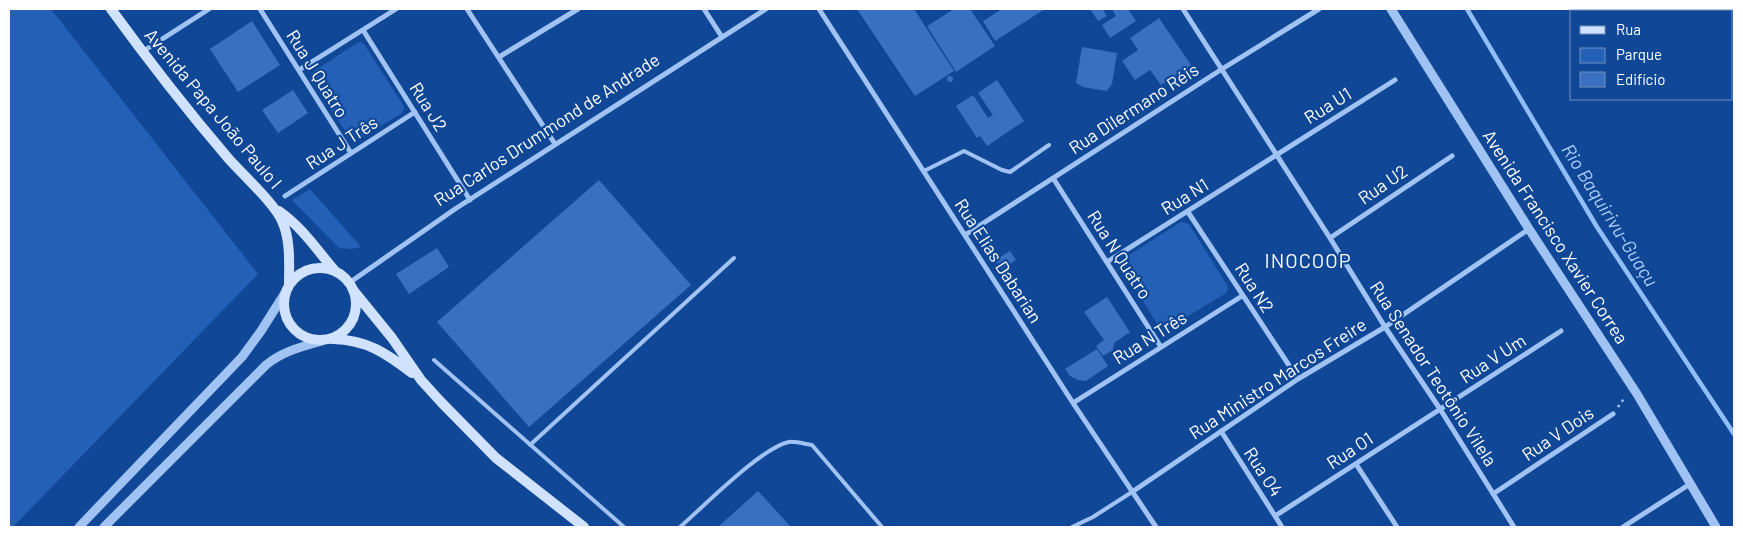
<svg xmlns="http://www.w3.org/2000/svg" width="1743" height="536" viewBox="0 0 1743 536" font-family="Barlow,sans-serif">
	<rect width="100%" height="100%" fill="#104796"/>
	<path fill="#2360b6" d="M9 9H51L258 274 13 527H9Z
		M361 42 364 44 403 105 404 109 402 113 357 140H352L349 137 311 78V73L357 43Z
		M310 189 361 247 352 249 339 248 292 200Z
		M1181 222 1189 224 1227 285 1228 289 1226 293 1167 329 1163 330 1159 327 1121 266 1124 258Z"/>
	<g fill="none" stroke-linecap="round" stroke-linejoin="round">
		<path stroke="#91bef7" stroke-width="4.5" d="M1467 9 1597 227 1734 434"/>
	</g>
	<path fill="#3970bf" d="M857 9H914L954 71 915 96Z
		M954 9H970L995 46 956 72 927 26Z
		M1002 9H1045L995 41 983 21Z
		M1090 9H1105L1103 10 1107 16 1098 21Z
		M1112 9H1128L1136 21 1110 38 1102 25 1116 16Z
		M1159 18 1191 65 1161 85 1150 70 1135 80 1122 61 1138 50 1130 38Z
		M252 21 280 65 238 92 210 49Z
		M1082 47 1117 53 1112 84 1107 91 1083 87 1076 83Z
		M947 79a3 3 0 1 1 6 0a3 3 0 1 1-6 0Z
		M997 80 1024 121 987 146 980 136 977 138 956 106 973 95 988 118 993 115 978 93Z
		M293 90 308 113 278 133 262 110Z
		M599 180 691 285 529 427 437 322Z
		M437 248 449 267 409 294 396 274Z
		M1010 251 1016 260 1001 269 995 260Z
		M1107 297 1130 332 1114 343 1113 350 1103 356 1096 346 1104 340 1084 312Z
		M1097 349 1108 366 1086 381 1078 380 1070 376 1065 369Z
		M758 491 791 527H718Z"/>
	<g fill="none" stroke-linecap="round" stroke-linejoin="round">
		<path stroke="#a0c3f4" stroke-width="2.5" stroke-dasharray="2.5 4" stroke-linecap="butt" d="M1618 407 1625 397"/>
		<path stroke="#a0c3f4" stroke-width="4" d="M924 171 964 151 1002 170 1010 172 1049 145
			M434 360 624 527
			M530 445 734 258
			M680 527C703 507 762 447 789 442 795 441 805 444 812 445L882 527
			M1072 527 1093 517 1132 492"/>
		<path stroke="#a0c3f4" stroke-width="5" d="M260 9 351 153
			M467 9 555 144
			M704 9 722 37
			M819 9 1073 403 1156 527
			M1183 9 1330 238 1385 327 1440 409 1514 527
			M363 30 470 200
			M142 52 209 9
			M499 57 578 9
			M299 70 396 9
			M1053 178 1161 347
			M285 196 415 112
			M1188 212 1298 379
			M965 235 1222 69 1319 9
			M1330 238 1452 156
			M1107 262 1395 80
			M349 283 455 209 766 9
			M1073 403 1242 296
			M1221 431 1282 527
			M1356 464 1397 527
			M1132 492 1298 379 1385 327 1529 229
			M1493 494 1613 414
			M1275 516 1561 331
			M1623 527 1690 484"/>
		<path stroke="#a0c3f4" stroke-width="9" d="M1391 9 1529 229 1637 394 1716 527
			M79 527 242 357 261 331 285 293
			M104 527 266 365C283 351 301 347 322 341"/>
		<path stroke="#d0e2fd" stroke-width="10" d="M111 9C148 60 187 110 228 158 243 175 274 203 282 221 291 240 289 265 289 285
			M279 211C302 227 317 250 335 271
			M284 304a36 36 0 1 1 72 0a36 36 0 1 1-72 0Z
			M353 290 392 338 421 380 441 402 496 458 584 527
			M333 339C367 340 386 353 412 373"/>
	</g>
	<g text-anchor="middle" stroke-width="4.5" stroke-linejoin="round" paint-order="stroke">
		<g font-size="18" fill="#fff" stroke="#104796">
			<text transform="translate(317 74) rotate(58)" y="6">Rua J Quatro</text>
			<text transform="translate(1328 106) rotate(-32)" y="6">Rua U1</text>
			<text transform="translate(428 107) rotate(58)" y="6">Rua J2</text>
			<text transform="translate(213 109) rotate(50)" y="6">Avenida Papa João Paulo I</text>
			<text transform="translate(1134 109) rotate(-33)" y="6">Rua Dilermano Réis</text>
			<text transform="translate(547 130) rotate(-33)" y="6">Rua Carlos Drummond de Andrade</text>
			<text transform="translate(342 143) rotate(-33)" y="6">Rua J Três</text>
			<text transform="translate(1383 185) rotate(-34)" y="6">Rua U2</text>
			<text transform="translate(1185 197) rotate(-32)" y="6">Rua N1</text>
			<text transform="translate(1555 237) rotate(57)" y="6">Avenida Francisco Xavier Correa</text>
			<text transform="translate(1119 255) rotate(57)" y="6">Rua N Quatro</text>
			<text transform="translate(998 261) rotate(57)" y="6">Rua Elias Dabarian</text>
			<text transform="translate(1254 288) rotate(57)" y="6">Rua N2</text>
			<text transform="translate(1150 338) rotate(-32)" y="6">Rua N Três</text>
			<text transform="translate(1493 359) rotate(-33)" y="6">Rua V Um</text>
			<text transform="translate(1433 374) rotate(57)" y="6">Rua Senador Teotônio Vilela</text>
			<text transform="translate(1278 379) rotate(-33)" y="6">Rua Ministro Marcos Freire</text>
			<text transform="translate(1558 434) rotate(-34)" y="6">Rua V Dois</text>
			<text transform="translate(1350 451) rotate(-33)" y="6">Rua O1</text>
			<text transform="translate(1263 472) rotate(57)" y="6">Rua O4</text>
		</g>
		<g font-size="19" font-style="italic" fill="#accefb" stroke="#104796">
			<text transform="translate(1610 215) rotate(58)" y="7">Rio Baquirivu-Guaçu</text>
		</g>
		<g font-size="20" letter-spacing="1" fill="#fff" stroke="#104796">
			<text x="1308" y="268">INOCOOP</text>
		</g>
	</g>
	<rect width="1743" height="536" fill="none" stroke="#ffffff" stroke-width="20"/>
	<rect x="1570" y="10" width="162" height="90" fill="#104796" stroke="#7091c0"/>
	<rect x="1580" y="26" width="25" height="8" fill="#d0e2fd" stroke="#7091c0"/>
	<text x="1616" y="35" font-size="15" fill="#ffffff">Rua</text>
	<rect x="1580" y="48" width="25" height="15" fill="#2360b6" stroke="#7091c0"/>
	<text x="1616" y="60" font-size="15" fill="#ffffff">Parque</text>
	<rect x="1580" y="72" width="25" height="15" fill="#3970bf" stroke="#7091c0"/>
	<text x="1616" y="85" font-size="15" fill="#ffffff">Edifício</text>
</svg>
